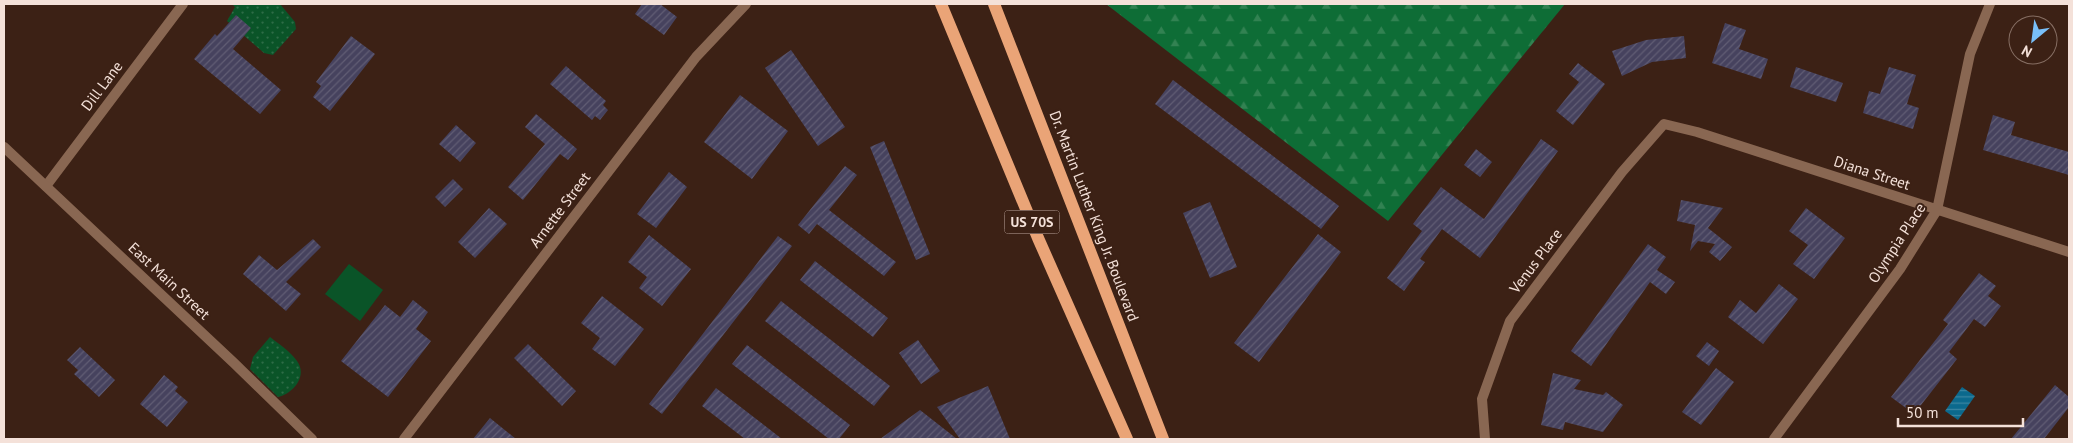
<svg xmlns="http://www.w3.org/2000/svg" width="2073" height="443" viewBox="0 0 2073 443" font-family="'PT Sans',sans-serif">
	<defs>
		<pattern id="grass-dots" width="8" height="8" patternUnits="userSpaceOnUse" patternTransform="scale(1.25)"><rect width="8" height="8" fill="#0a5428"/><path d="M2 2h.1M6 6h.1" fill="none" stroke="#2e6c47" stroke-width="1.8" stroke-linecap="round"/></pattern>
		<pattern id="forest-firs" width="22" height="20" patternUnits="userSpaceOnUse" patternTransform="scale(1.25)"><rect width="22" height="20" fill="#0e6d36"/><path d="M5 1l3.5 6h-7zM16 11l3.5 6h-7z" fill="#328252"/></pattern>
		<pattern id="water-rules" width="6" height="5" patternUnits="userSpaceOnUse" patternTransform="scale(1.25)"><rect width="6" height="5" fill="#0b698d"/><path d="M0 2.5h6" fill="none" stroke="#3b85a2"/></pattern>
		<pattern id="building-hatch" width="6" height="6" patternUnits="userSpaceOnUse" patternTransform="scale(1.25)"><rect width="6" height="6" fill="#46425e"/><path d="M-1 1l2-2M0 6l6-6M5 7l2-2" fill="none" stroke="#615d74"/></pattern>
	</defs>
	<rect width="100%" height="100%" fill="#3c2115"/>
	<path fill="url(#grass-dots)" d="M232 4H280L295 22 296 29 273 55 264 53 227 21 235 7Z
		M270 337C279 344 291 352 297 361 308 376 293 394 278 397L250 369 253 357Z"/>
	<path fill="url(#forest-firs)" d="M1106 4H1565L1388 221Z"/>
	<path fill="#0a5428" d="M349 264 383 290 360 321 325 294Z"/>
	<path fill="url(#water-rules)" d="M1962 387 1975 396 1958 420 1945 411Z"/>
	<path fill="url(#building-hatch)" d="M642 4H660L677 17 664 35 635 14Z
		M236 15 251 28 233 49 281 90 260 114 194 59 215 34 217 36Z
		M1725 23 1746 30 1739 49 1768 59 1761 79 1712 63Z
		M351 36 375 54 330 111 313 97 321 86 316 82Z
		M1684 36 1686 58 1652 62 1622 76 1612 51 1646 40Z
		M791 50 845 127 818 146 765 68Z
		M1578 63 1605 84 1573 125 1556 111 1579 82 1569 74Z
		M566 66 606 101 603 105 608 110 600 120 595 116 592 120 550 84Z
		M1796 67 1843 83 1836 102 1790 87Z
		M1889 67 1916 75 1907 104 1919 108 1913 129 1863 113 1869 91 1880 94Z
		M1173 80 1339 206 1321 229 1155 104Z
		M740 95 788 131 752 179 704 142Z
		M536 114 577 149 568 160 560 154 523 200 508 187 545 144 525 127Z
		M1993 115 2015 122 2011 135 2069 152V175L1983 150Z
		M456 125 476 143 460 162 439 144Z
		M1541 139 1558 151 1480 258 1442 229 1420 259 1425 262 1404 291 1387 278 1422 231 1413 224 1441 187 1484 219Z
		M884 141 930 254 916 260 870 147Z
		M1476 149 1492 162 1480 177 1464 165Z
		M845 166 857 175 829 210 896 262 884 276 817 224 809 234 798 225Z
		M669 172 687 187 656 228 637 214Z
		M453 179 463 189 445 207 435 197Z
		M1681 200 1723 208 1708 228 1732 247 1720 261 1709 252 1715 244 1698 241 1690 251 1695 225 1677 221Z
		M1210 202 1237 267 1210 278 1183 213Z
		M489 208 507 224 475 258 458 242Z
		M1806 208 1845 238 1814 279 1793 264 1808 245 1789 231Z
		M1318 234 1341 252 1259 362 1234 343Z
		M649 235 691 269 662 306 639 288 647 277 628 262Z
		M778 236 792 246 662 414 649 404Z
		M313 239 321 247 286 282 301 294 286 311 243 274 259 255 277 270Z
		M1648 244 1666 257 1657 270 1675 282 1666 294 1650 282 1591 366 1571 351Z
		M815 261 888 318 873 337 800 280Z
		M1979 273 1996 286 1988 296 2001 306 1985 327 1974 319 1949 352 1957 359 1914 414 1891 397 1948 324 1943 320Z
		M1779 284 1798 299 1763 344 1728 317 1740 300 1756 313Z
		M602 296 644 329 615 366 592 349 600 338 581 323Z
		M413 300 428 312 416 329 431 341 388 397 341 361 385 305 400 317Z
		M781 301 890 386 874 406 765 321Z
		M918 340 940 371 921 384 899 353Z
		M1707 342 1719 351 1709 366 1696 356Z
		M528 344 576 391 562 406 514 358Z
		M747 345 850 425 839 439H829L732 364Z
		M80 347 115 380 99 397 74 374 78 370 67 360Z
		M1716 368 1734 382 1701 425 1682 412Z
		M1553 373 1581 380 1574 389 1603 395 1606 392 1623 405 1603 432 1565 422 1563 430 1541 425Z
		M164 375 178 387 175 391 188 402 167 427 140 404Z
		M2055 385 2069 397V407L2044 439H2011Z
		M988 386 1010 439H960L937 407Z
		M716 388 782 439H745L702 406Z
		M920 410 957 439H880Z
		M490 418 516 439H473Z"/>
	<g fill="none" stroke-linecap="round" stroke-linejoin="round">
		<path stroke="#896752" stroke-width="10" d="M46 186 183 4
			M404 439 696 57 746 4
			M1485 439 1482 399 1510 321 1622 172 1664 124 1697 132 2069 252
			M1774 439 1900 269 1937 210 1970 54 1990 4"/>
		<path stroke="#896752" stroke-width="10" d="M4 147 234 363 312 439"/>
		<path stroke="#eaa477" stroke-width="12" d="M941 4 1038 238 1127 439
			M994 4 1163 439"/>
	</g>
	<g text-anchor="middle" stroke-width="4" stroke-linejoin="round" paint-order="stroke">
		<rect fill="#3c2115" stroke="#bda79e" stroke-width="1" x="1004.5" y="210.5" width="55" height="23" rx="4"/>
		<g font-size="14" font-weight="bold" fill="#f4e1d9">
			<text x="1032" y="227">US 70S</text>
		</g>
		<g font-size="15" fill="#f4e1d9" stroke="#3c2115">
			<text transform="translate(102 86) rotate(-53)" y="5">Dill Lane</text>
			<text transform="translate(1872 173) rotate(18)" y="5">Diana Street</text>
			<text transform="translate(560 210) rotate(-53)" y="5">Arnette Street</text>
			<text transform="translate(1094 216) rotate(69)" y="5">Dr. Martin Luther King Jr. Boulevard</text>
			<text transform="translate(1897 243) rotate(-57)" y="5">Olympia Place</text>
			<text transform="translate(1536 261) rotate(-53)" y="5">Venus Place</text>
			<text transform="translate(169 281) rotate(43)" y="5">East Main Street</text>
		</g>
	</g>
	<rect width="2073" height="443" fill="none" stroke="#f4e1d9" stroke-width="10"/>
	<g transform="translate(2033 40) rotate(209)"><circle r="24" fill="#3c2115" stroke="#866e63"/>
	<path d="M0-4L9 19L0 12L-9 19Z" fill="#79bff8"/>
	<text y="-8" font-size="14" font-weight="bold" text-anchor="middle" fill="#f4e1d9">N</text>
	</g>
	<path d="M1898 418v8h125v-8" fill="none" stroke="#f4e1d9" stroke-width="2.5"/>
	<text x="1906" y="418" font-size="15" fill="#f4e1d9" stroke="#3c2115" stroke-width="4" paint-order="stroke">50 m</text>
</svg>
